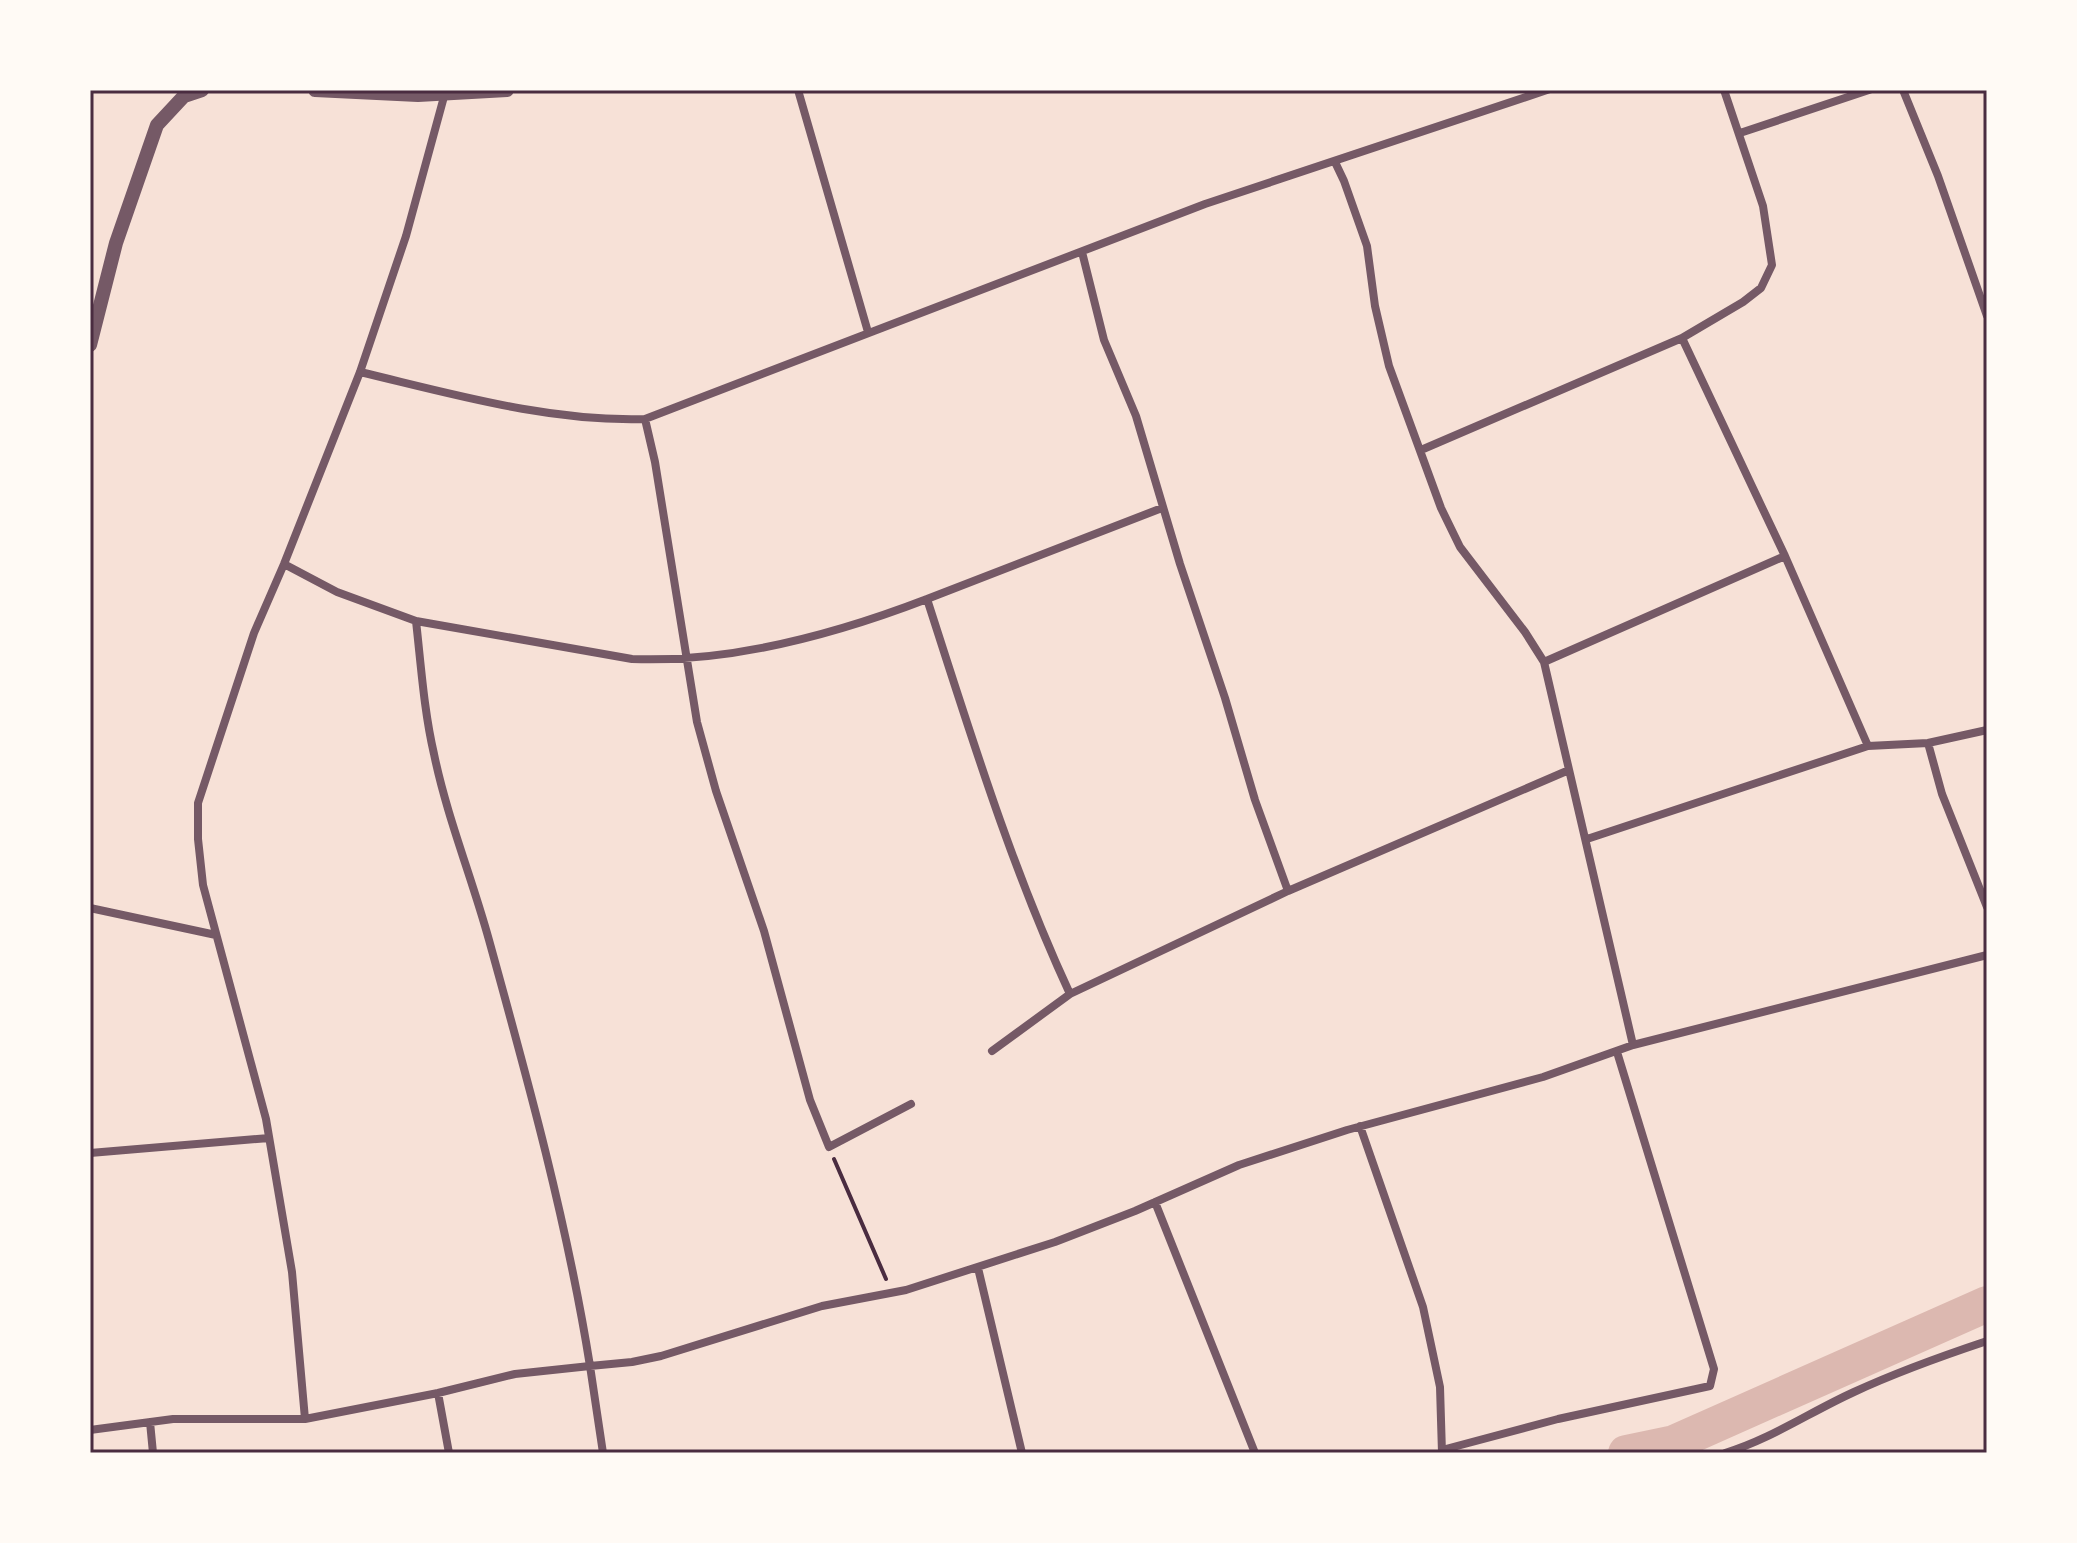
<svg xmlns="http://www.w3.org/2000/svg" width="2077" height="1543" viewBox="0 0 2077 1543" font-family="'Work Sans',sans-serif">
	<rect width="100%" height="100%" fill="#f7e1d7"/>
	<g fill="none" stroke-linecap="round" stroke-linejoin="round">
		<path stroke="#dcb8b0" stroke-width="36" d="M1626 1453 1674 1443 1987 1304"/>
		<path stroke="#4a2c40" stroke-width="4" d="M834 1159 886 1279"/>
		<path stroke="#755966" stroke-width="8" d="M798 90 868 332
			M1903 90 1938 176 1987 316
			M1740 133 1869 90
			M1335 162 1344 181 1367 246 1375 306 1389 366 1441 508 1460 547 1525 632 1544 662 1633 1045
			M1082 252 1104 340 1136 416 1180 564 1225 698 1255 800 1288 891
			M1682 338 1785 556 1868 746
			M360 372C453 394 549 422 645 419L1205 204 1547 90
			M645 419 655 462 697 722 716 791 764 931 810 1100 829 1147 911 1104
			M1421 450 1682 338 1743 302 1761 288 1772 265 1763 206 1724 90
			M284 564 337 592 416 621 632 659C731 663 836 634 927 599
			M1544 662 1785 556
			M1928 743 1942 794 1987 907
			M1587 839 1868 746 1928 743 1987 730
			M90 908 216 935
			M1070 994C1011 867 970 732 927 599L1162 508
			M992 1051 1070 994 1288 891 1569 770
			M1360 1126 1423 1307 1440 1387 1442 1453
			M90 1153 269 1138
			M1155 1202 1255 1453
			M978 1268 1022 1453
			M438 1393 449 1453
			M305 1419 292 1272 266 1119 203 885 198 839V803L254 633 284 564 360 372 406 236 445 93
			M150 1422 153 1453
			M90 1430 173 1419H305L438 1393 515 1374 590 1366C567 1222 528 1081 489 940 472 878 447 817 434 754 424 711 421 665 416 621
			M1442 1450 1558 1419 1710 1386 1714 1369 1617 1052
			M603 1453 590 1366 632 1362 661 1356 822 1306 906 1290 1055 1242 1135 1211 1239 1165 1347 1130 1543 1077 1633 1045 1987 955
			M1725 1453C1771 1439 1810 1412 1854 1392 1897 1372 1942 1356 1987 1341"/>
		<path stroke="#755966" stroke-width="14" d="M315 90 418 95 507 90
			M90 345 116 243 157 125 184 96 202 90"/>
	</g>
	<rect width="2077" height="1543" fill="none" stroke="#fffaf5" stroke-width="184"/>
	<rect x="92" y="92" width="1893" height="1359" fill="none" stroke="#4a2c40" stroke-width="3"/>
</svg>
